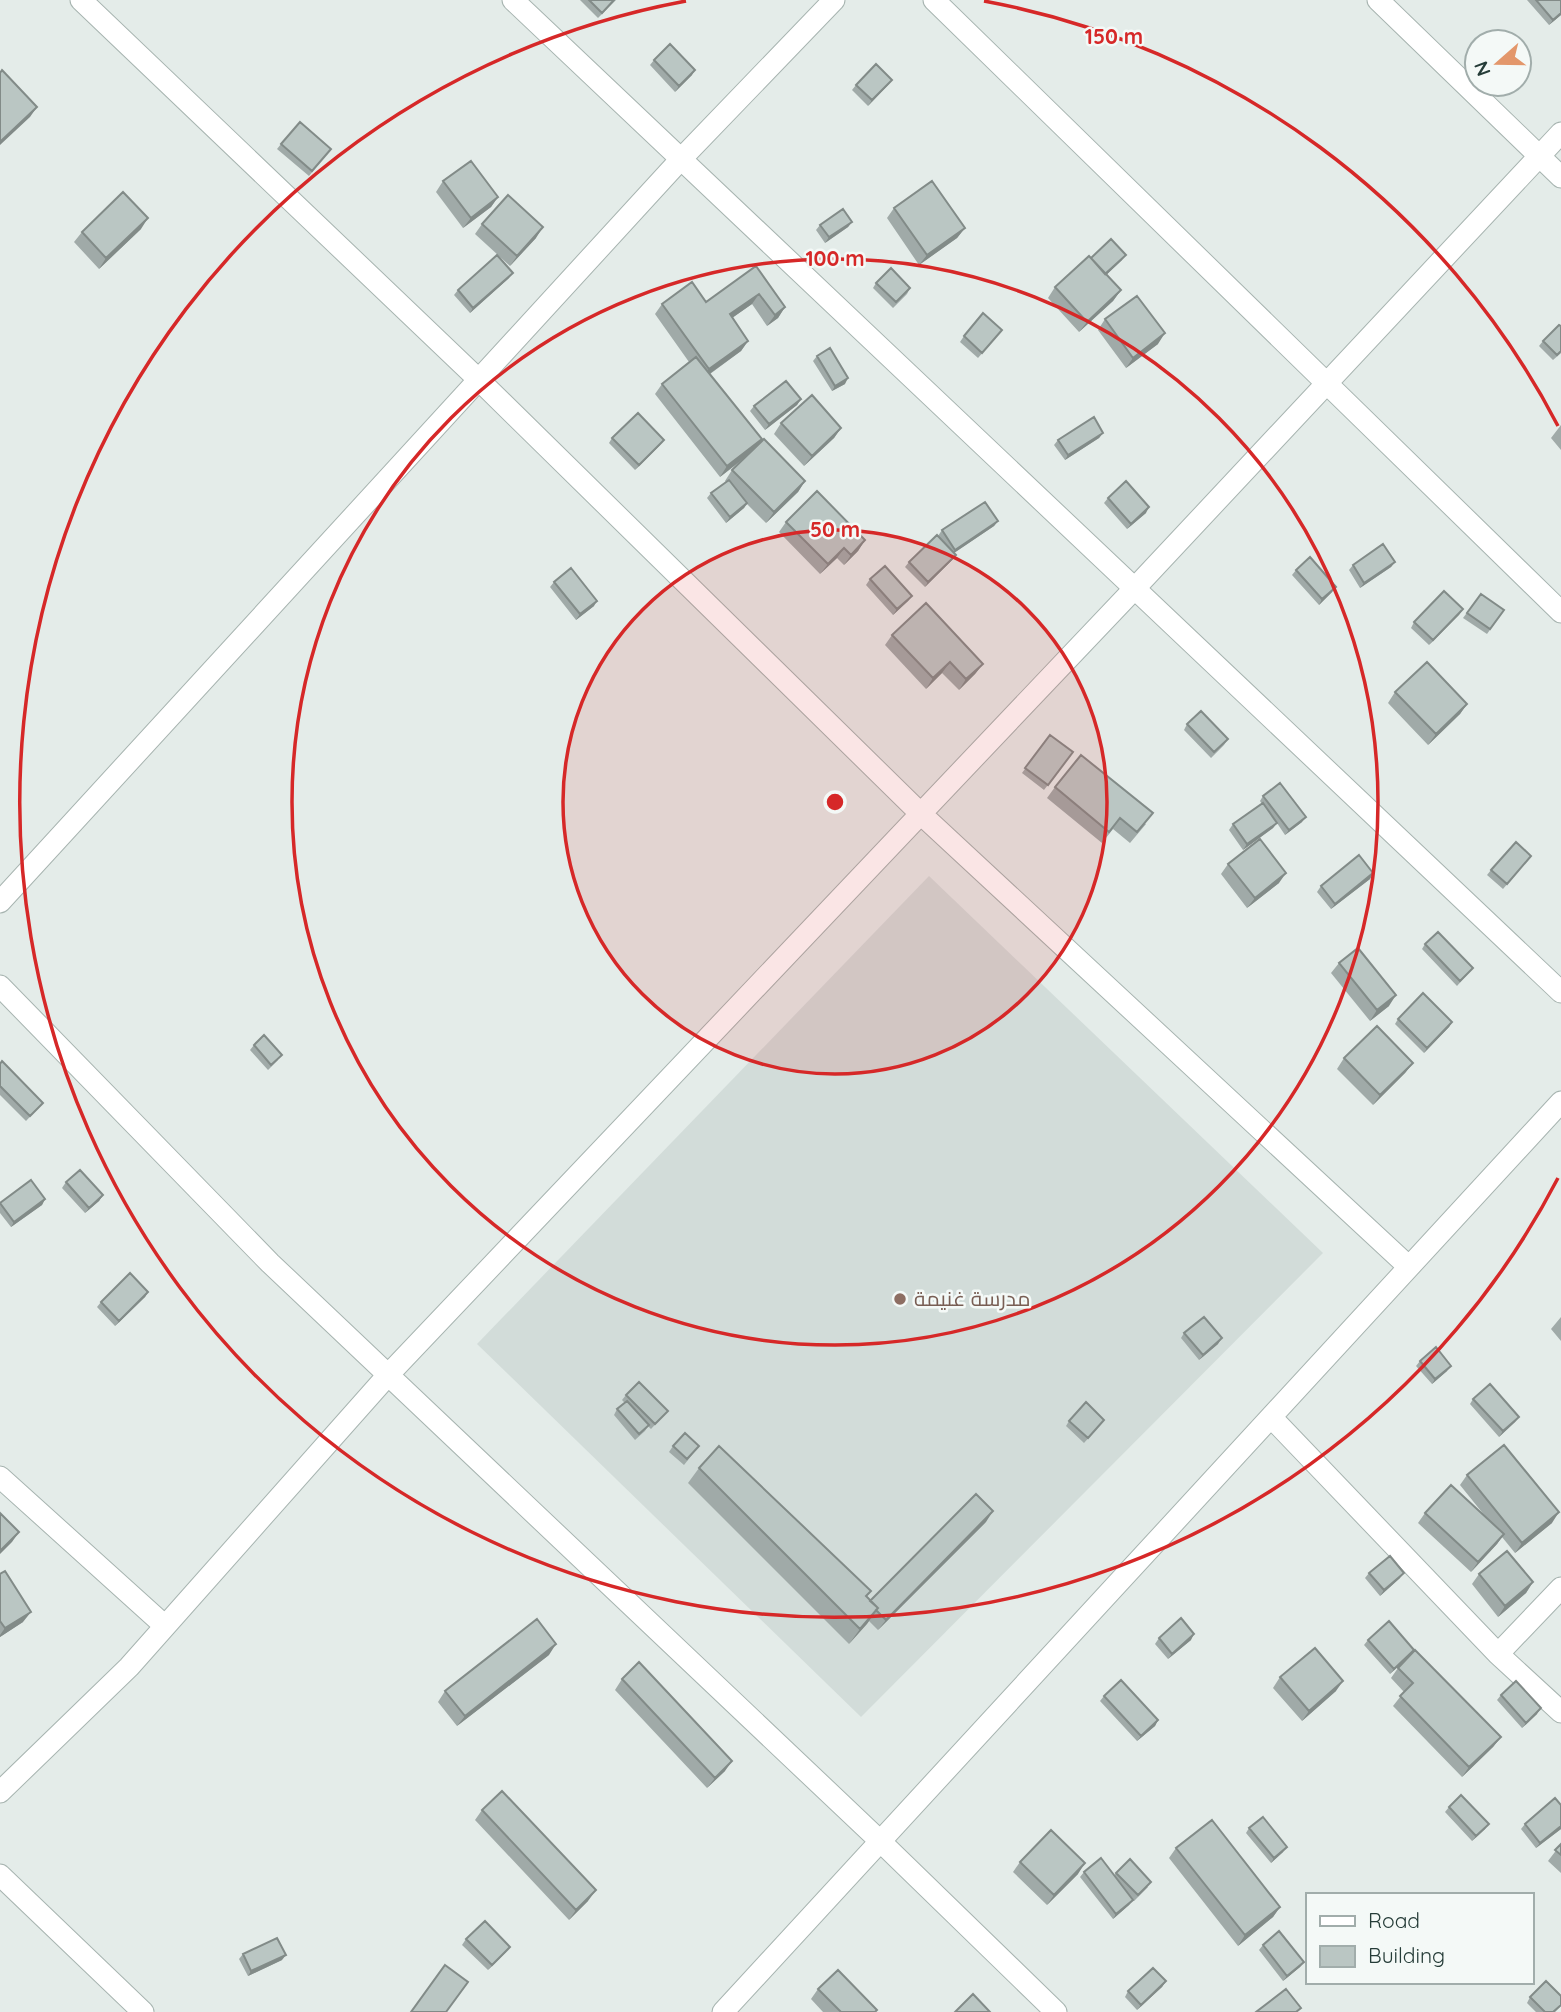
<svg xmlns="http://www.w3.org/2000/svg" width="1561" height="2012" viewBox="0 0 1561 2012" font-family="Quicksand,Cairo,sans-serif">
	<rect width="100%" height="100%" fill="#e4ece9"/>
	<path fill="#d2dcd9" d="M929 876 1323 1253 861 1717 477 1344Z"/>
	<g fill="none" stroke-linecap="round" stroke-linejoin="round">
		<g stroke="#a7b4b0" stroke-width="23">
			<path id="minor" d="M81 0 479 380 921 814 1409 1267
				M934 0 1561 612
				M1378 0 1561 177
				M0 902 681 159 834 0
				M0 986 270 1263 880 1841 1056 2012
				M1271 1417 1498 1654 1561 1712
				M0 1477 165 1626
				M1498 1654 1561 1588
				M0 1792 129 1667 388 1375 1135 588 1561 133
				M0 1875 143 2012
				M723 2012 1561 1102"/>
		</g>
		<g stroke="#a7b4b0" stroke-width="23">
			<path id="tertiary" d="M513 0 1561 992"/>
		</g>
		<use href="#minor" stroke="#fff" stroke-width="21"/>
		<use href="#tertiary" stroke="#fff" stroke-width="21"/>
	</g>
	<path fill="#a0aaa8" d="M580 0H616L598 18Z
		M1527 0H1561V15L1549 25Z
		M654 60 692 75 675 92 650 65Z
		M892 80 868 106 852 90 856 85Z
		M281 144 331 149 309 176 277 149Z
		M443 181 498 197 491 207 463 228 436 192Z
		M894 208 965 228 957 238 919 265 887 218Z
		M852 222 848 227 825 243 816 230 820 225Z
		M482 224 536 238 510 266 475 234Z
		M141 229 99 269 74 242 82 232Z
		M1091 258 1122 260 1106 275 1121 290 1113 301 1079 332 1048 298 1055 287Z
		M756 266 785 307 778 318 767 326 752 304 732 318 748 341 741 351 710 374 762 439 758 444 805 481 798 492 766 523 747 504 744 508 726 523 707 498 711 493 726 482 725 481 732 470 746 457 720 477 655 394 662 384 689 362 655 314 662 304 706 302Z
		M509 278 470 313 454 295 458 290Z
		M876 283 910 288 907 294 893 308 873 288Z
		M1105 319 1158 344 1126 368 1098 330Z
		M998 335 978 358 960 342 964 336Z
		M1543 341 1561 353 1553 360 1539 346Z
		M817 356 845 384 832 391 813 361Z
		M801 399 797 405 765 430 750 411 754 406Z
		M781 423 841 428 834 438 804 466 774 434Z
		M1561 425V450L1551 438Z
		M1103 433 1099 438 1065 460 1054 445 1058 440Z
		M612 438 660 445 635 470 609 443Z
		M1108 498 1146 513 1127 529 1104 503Z
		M998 521 994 526 954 553 956 555 952 560 925 587 905 567 909 562 940 539 938 536 942 530Z
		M786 522 865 540 858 551 844 565 837 558 820 574 779 532Z
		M1395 562 1391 567 1360 588 1349 570 1353 565Z
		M1296 570 1332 592 1319 605 1292 575Z
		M870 579 912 596 908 601 893 615 866 585Z
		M554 582 594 606 576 620 550 587Z
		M1481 594 1504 610 1487 634 1463 618Z
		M1463 609 1429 645 1411 628 1414 622Z
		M892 635 983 664 975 674 959 690 942 673 926 689 885 645Z
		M1395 692 1467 704 1460 714 1428 745 1388 703Z
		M1187 724 1228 739 1224 745 1211 758 1184 730Z
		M1050 735 1073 752 1044 790 1022 773Z
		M1055 787 1146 824 1130 843 1113 829 1102 843 1047 798Z
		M1263 796 1302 822 1285 835 1277 823 1273 828 1243 850 1229 830 1233 824 1262 804 1260 801Z
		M1531 856 1503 889 1487 875 1491 870Z
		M1228 864 1279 883 1247 908 1221 874Z
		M1373 873 1370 879 1331 909 1317 892 1321 886Z
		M1425 944 1473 968 1457 986 1422 949Z
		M1339 963 1389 1006 1370 1021 1331 973Z
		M1398 1019 1452 1022 1449 1027 1424 1053 1395 1024Z
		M254 1045 278 1060 268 1070 250 1050Z
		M1344 1058 1413 1063 1405 1073 1373 1105 1337 1069Z
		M0 1064 43 1103 26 1121 0 1095Z
		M66 1182 103 1195 99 1201 85 1213 62 1188Z
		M45 1199 42 1205 11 1227 0 1213V1203Z
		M148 1292 145 1297 115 1326 97 1307 101 1302Z
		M1561 1317V1341L1551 1329Z
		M1184 1333 1218 1344 1199 1360 1181 1338Z
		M1420 1361 1447 1371 1432 1384 1416 1366Z
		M626 1395 668 1411 651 1429 648 1426 645 1431 635 1440 614 1415 617 1409 625 1403 622 1400Z
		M1473 1399 1519 1417 1515 1422 1499 1437 1470 1404Z
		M1069 1421 1100 1425 1084 1443 1066 1426Z
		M673 1446H699L684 1465 669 1452Z
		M699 1468 871 1591 866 1597 870 1601 986 1522 878 1630 869 1621 849 1644 688 1483Z
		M1467 1475 1552 1523 1515 1553 1502 1537 1497 1544 1471 1572 1418 1523 1425 1513 1485 1516 1460 1485Z
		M1369 1573 1400 1578 1380 1596 1365 1578Z
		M0 1574 23 1622 0 1637Z
		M1479 1574 1533 1582 1526 1593 1498 1617 1472 1584Z
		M1159 1638 1191 1640 1168 1659 1155 1644Z
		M1368 1640 1414 1650 1501 1737 1493 1747 1462 1777 1393 1706 1404 1692 1391 1678 1398 1668 1408 1657 1390 1674 1364 1645Z
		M549 1655 457 1726 438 1702 445 1691Z
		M1280 1677 1336 1691 1302 1721 1273 1688Z
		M622 1679 725 1771 707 1788 615 1690Z
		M1501 1695 1537 1714 1522 1728 1497 1700Z
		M1104 1696 1158 1720 1155 1726 1137 1741 1100 1701Z
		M1561 1805V1829L1536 1848 1521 1829 1525 1824Z
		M1449 1807 1485 1829 1472 1841 1445 1812Z
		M482 1810 588 1901 569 1920 475 1820Z
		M1249 1828 1283 1852 1271 1863 1246 1833Z
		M1561 1844V1873L1548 1861Z
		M1176 1848 1280 1907 1273 1917 1238 1946 1169 1858Z
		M1020 1862 1078 1874 1047 1905 1013 1872Z
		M1084 1872 1114 1876 1116 1873 1148 1887 1134 1901 1131 1898 1133 1900 1129 1905 1113 1919 1080 1877Z
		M466 1939 506 1952 488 1970 462 1945Z
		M1263 1945 1304 1962 1300 1967 1283 1981 1259 1950Z
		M243 1954 282 1960 248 1976 239 1959Z
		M1166 1981 1162 1987 1137 2010 1125 1997 1128 1991Z
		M818 1989 876 2012H823L811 1999Z
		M1561 1996V2006L1555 2012H1536L1527 2003 1530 1997Z"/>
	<path fill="#828b88" d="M1561 13V15L1549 25 1553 20Z
		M695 70 692 75 675 92 679 86Z
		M892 80 888 85 868 106 872 100Z
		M37 107 30 117 0 145V142Z
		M498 197 491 207 463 228 471 218Z
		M148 218 141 229 99 269 106 258Z
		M852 222 848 227 825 243 829 237Z
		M543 227 536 238 510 266 517 256Z
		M965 228 957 238 919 265 927 255Z
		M1126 255 1122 260 1101 280 1105 274Z
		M513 273 509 278 470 313 473 308Z
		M1121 290 1113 301 1079 332 1087 322Z
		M759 294 752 304 722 325 730 314Z
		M785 307 778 318 767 326 775 315Z
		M1165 333 1158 344 1126 368 1133 358Z
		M748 341 741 351 701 380 709 369Z
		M848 378 845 384 832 391 835 386Z
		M801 399 797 405 765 430 769 424Z
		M841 428 834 438 804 466 812 456Z
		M1103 433 1099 438 1065 460 1068 455Z
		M762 439 754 450 720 477 727 466Z
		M664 440 660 445 635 470 639 465Z
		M805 481 798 492 766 523 774 512Z
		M747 503 744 508 726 523 730 517Z
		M1149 507 1146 513 1127 529 1131 524Z
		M998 521 994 526 951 555 955 550Z
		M865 540 858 551 844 565 851 555Z
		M844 548 837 558 820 574 828 564Z
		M956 555 952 560 925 587 928 582Z
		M1395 562 1391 567 1360 588 1364 583Z
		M1336 587 1332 592 1319 605 1322 599Z
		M912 596 908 601 893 615 897 609Z
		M597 601 594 606 576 620 580 614Z
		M1463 609 1459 615 1429 645 1433 640Z
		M950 662 942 673 926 689 933 678Z
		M983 664 975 674 959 690 966 679Z
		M1467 704 1460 714 1428 745 1436 734Z
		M1306 817 1302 822 1285 835 1289 830Z
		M1277 823 1273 828 1243 850 1247 844Z
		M1286 873 1279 883 1247 908 1255 898Z
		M1373 873 1370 879 1331 909 1335 904Z
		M1396 995 1389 1006 1370 1021 1377 1010Z
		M1452 1022 1449 1027 1424 1053 1427 1048Z
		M1413 1063 1405 1073 1373 1105 1380 1095Z
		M103 1195 99 1201 85 1213 89 1208Z
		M45 1199 42 1205 11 1227 14 1222Z
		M148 1292 145 1297 115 1326 119 1321Z
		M1222 1338 1218 1344 1199 1360 1203 1355Z
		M1451 1366 1447 1371 1432 1384 1435 1379Z
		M1519 1417 1515 1422 1499 1437 1503 1431Z
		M993 1511 986 1522 878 1630 886 1620Z
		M1559 1512 1552 1523 1515 1553 1522 1543Z
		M19 1532 12 1542 0 1554V1551Z
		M1504 1534 1497 1544 1471 1572 1478 1562Z
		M1404 1573 1400 1578 1380 1596 1384 1590Z
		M1533 1582 1526 1593 1498 1617 1505 1606Z
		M878 1608 867 1624 849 1644 860 1629Z
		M31 1612 23 1622 0 1637V1635L5 1628Z
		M1194 1634 1191 1640 1168 1659 1172 1654Z
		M556 1644 549 1655 457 1726 465 1716Z
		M1414 1650 1410 1655 1390 1674 1394 1669Z
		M1343 1681 1336 1691 1302 1721 1309 1711Z
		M1541 1708 1537 1714 1522 1728 1526 1723Z
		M1158 1720 1155 1726 1137 1741 1141 1736Z
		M1501 1737 1493 1747 1462 1777 1469 1767Z
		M732 1761 725 1771 707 1788 715 1778Z
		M1489 1824 1485 1829 1472 1841 1476 1836Z
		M1561 1826V1829L1536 1848 1540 1843Z
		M1287 1847 1283 1852 1271 1863 1274 1858Z
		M1085 1863 1078 1874 1047 1905 1054 1895Z
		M596 1890 588 1901 569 1920 576 1910Z
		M1133 1900 1129 1905 1113 1919 1116 1914Z
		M1280 1907 1273 1917 1238 1946 1245 1935Z
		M510 1947 506 1952 488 1970 492 1965Z
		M286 1955 282 1960 248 1976 251 1971Z
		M1304 1962 1300 1967 1283 1981 1287 1976Z
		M1166 1981 1162 1987 1137 2010 1141 2005Z"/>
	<path fill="#bac6c3" stroke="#828b88" stroke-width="2" d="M589 0H614L602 13Z
		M1536 0H1561V13L1553 20Z
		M670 44 695 70 679 86 654 60Z
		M876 64 892 80 872 100 856 85Z
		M2 70 37 107 0 142V73Z
		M300 122 331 149 312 171 281 144Z
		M471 161 498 197 471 218 443 181Z
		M932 181 965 228 927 255 894 208Z
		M123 192 148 218 106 258 82 232Z
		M508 195 543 227 517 256 482 224Z
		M843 209 852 222 829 237 820 225Z
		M1111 239 1126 255 1105 274 1091 258Z
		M497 255 513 273 473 308 458 290Z
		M1089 256 1121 290 1087 322 1055 287Z
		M756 266 785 307 775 315 759 294 730 314 748 341 709 369 662 304 692 282 706 302Z
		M891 268 910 288 896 302 876 283Z
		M1137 296 1165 333 1133 358 1105 319Z
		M983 313 1002 330 982 353 964 336Z
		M1559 325 1561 326V351L1557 355 1543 341Z
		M830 348 848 378 835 386 817 356Z
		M696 357 762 439 727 466 662 384Z
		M786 381 801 399 769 424 754 406Z
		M812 395 841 428 812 456 781 423Z
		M638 413 664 440 639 465 612 438Z
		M1094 417 1103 433 1068 455 1058 440Z
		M764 439 805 481 774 512 732 470Z
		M729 480 747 503 730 517 711 493Z
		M1126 481 1149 507 1131 524 1108 498Z
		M817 491 865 540 851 555 844 548 828 564 786 522Z
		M985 502 998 521 955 550 942 530Z
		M937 535 956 555 928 582 909 562Z
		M1383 544 1395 562 1364 583 1353 565Z
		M1310 557 1336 587 1322 599 1296 570Z
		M885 566 912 596 897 609 870 579Z
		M571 568 597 601 580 614 554 582Z
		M1444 591 1463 609 1433 640 1414 622Z
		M1481 594 1504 610 1490 629 1467 613Z
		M926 603 983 664 966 679 950 662 933 678 892 635Z
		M1427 662 1467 704 1436 734 1395 692Z
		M1201 711 1228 739 1214 752 1187 724Z
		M1050 735 1073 752 1048 785 1025 768Z
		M1081 755 1153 813 1137 832 1120 818 1109 832 1055 787Z
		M1280 783 1306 817 1289 830 1263 796Z
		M1263 803 1277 823 1247 844 1233 824Z
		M1260 839 1286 873 1255 898 1228 864Z
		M1516 842 1531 856 1507 884 1491 870Z
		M1359 855 1373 873 1335 904 1321 886Z
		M1438 932 1473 968 1460 981 1425 944Z
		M1358 948 1396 995 1377 1010 1339 963Z
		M1423 993 1452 1022 1427 1048 1398 1019Z
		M1377 1026 1413 1063 1380 1095 1344 1058Z
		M264 1035 282 1055 271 1065 254 1045Z
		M2 1061 43 1103 30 1116 0 1086V1064Z
		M80 1170 103 1195 89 1208 66 1182Z
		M31 1180 45 1199 14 1222 0 1203Z
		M130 1273 148 1292 119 1321 101 1302Z
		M1204 1317 1222 1338 1203 1355 1184 1333Z
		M1436 1347 1451 1366 1435 1379 1420 1361Z
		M639 1382 668 1411 655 1424 626 1395Z
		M1490 1384 1519 1417 1503 1431 1473 1399Z
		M627 1401 649 1425 639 1434 617 1409Z
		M1086 1402 1104 1420 1088 1438 1069 1421Z
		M685 1433 699 1446 687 1459 673 1446Z
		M1504 1445 1559 1512 1522 1543 1467 1475Z
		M719 1446 871 1591 866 1596 878 1608 860 1629 699 1468Z
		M1451 1485 1504 1534 1478 1562 1425 1513Z
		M976 1494 993 1511 886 1620 876 1610 878 1608 870 1601Z
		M0 1513 19 1532 0 1551Z
		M1507 1551 1533 1582 1505 1606 1479 1574Z
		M1390 1556 1404 1573 1384 1590 1369 1573Z
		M5 1571 31 1612 5 1628 0 1621V1574Z
		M1181 1618 1194 1634 1172 1654 1159 1638Z
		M537 1619 556 1644 465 1716 445 1691Z
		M1389 1621 1414 1650 1394 1669 1368 1640Z
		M1315 1648 1343 1681 1309 1711 1280 1677Z
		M1415 1650 1501 1737 1469 1767 1400 1696 1413 1683 1398 1668Z
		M639 1662 732 1761 715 1778 622 1679Z
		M1121 1680 1158 1720 1141 1736 1104 1696Z
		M1516 1681 1541 1708 1526 1723 1501 1695Z
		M502 1791 596 1890 576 1910 482 1810Z
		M1461 1795 1489 1824 1476 1836 1449 1807Z
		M1555 1798 1561 1805V1826L1540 1843 1525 1824Z
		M1263 1817 1287 1847 1274 1858 1249 1828Z
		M1212 1820 1280 1907 1245 1935 1176 1848Z
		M1051 1830 1085 1863 1054 1895 1020 1862Z
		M1561 1844V1855L1555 1850Z
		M1101 1858 1133 1900 1116 1914 1084 1872Z
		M1130 1859 1151 1882 1138 1895 1116 1873Z
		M485 1921 510 1947 492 1965 466 1939Z
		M1279 1931 1304 1962 1287 1976 1263 1945Z
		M277 1938 286 1955 251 1971 243 1954Z
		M445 1965 468 1982 446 2012H411Z
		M1153 1968 1166 1981 1141 2005 1128 1991Z
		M838 1970 877 2010 875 2012H841L818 1989Z
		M1546 1981 1561 1996V2005L1553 2012H1545L1530 1997Z
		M1286 1989 1301 2008 1296 2012H1256Z
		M973 1994 990 2012H955Z"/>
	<circle cx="835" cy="802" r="272" fill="#d62828" fill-opacity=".12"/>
	<g fill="none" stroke="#d62828" stroke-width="3.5">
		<circle cx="835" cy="802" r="272"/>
		<circle cx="835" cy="802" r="543"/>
		<path d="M1558 1178A815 815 0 1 1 686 1M984 1A815 815 0 0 1 1558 426"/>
	</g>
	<circle fill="#8d6e63" stroke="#f4f9f7" stroke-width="2.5" cx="900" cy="1299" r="7"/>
	<g text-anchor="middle" stroke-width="5" stroke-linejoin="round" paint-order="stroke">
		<g font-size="21" fill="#785e54" stroke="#f4f9f7" text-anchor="start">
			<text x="914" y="1306">مدرسة غنيمة</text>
		</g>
	</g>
	<circle cx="835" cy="802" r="10" fill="#d62828" stroke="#f4f9f7" stroke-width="3.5"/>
	<g font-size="21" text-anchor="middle" font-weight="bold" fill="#d62828" stroke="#f4f9f7" stroke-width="5" stroke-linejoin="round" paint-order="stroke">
		<text x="1114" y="44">150 m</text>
		<text x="835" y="266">100 m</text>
		<text x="835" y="537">50 m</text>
	</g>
	<rect x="1306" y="1893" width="228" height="91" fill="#f4f9f7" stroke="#a1adab" stroke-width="2"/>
	<rect x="1320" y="1916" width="35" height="10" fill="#ffffff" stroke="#a1adab" stroke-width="2"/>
	<text x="1368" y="1928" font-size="21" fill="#253c38">Road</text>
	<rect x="1320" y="1946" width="35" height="21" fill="#bac6c3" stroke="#a1adab" stroke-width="2"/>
	<text x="1368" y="1963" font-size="21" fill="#253c38">Building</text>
	<g transform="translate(1498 63) rotate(250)"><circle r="33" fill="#f4f9f7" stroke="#a1adab" stroke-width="2"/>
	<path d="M0-5L12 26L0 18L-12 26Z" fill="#e3976b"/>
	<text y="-10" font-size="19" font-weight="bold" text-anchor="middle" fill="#253c38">N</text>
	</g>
</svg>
